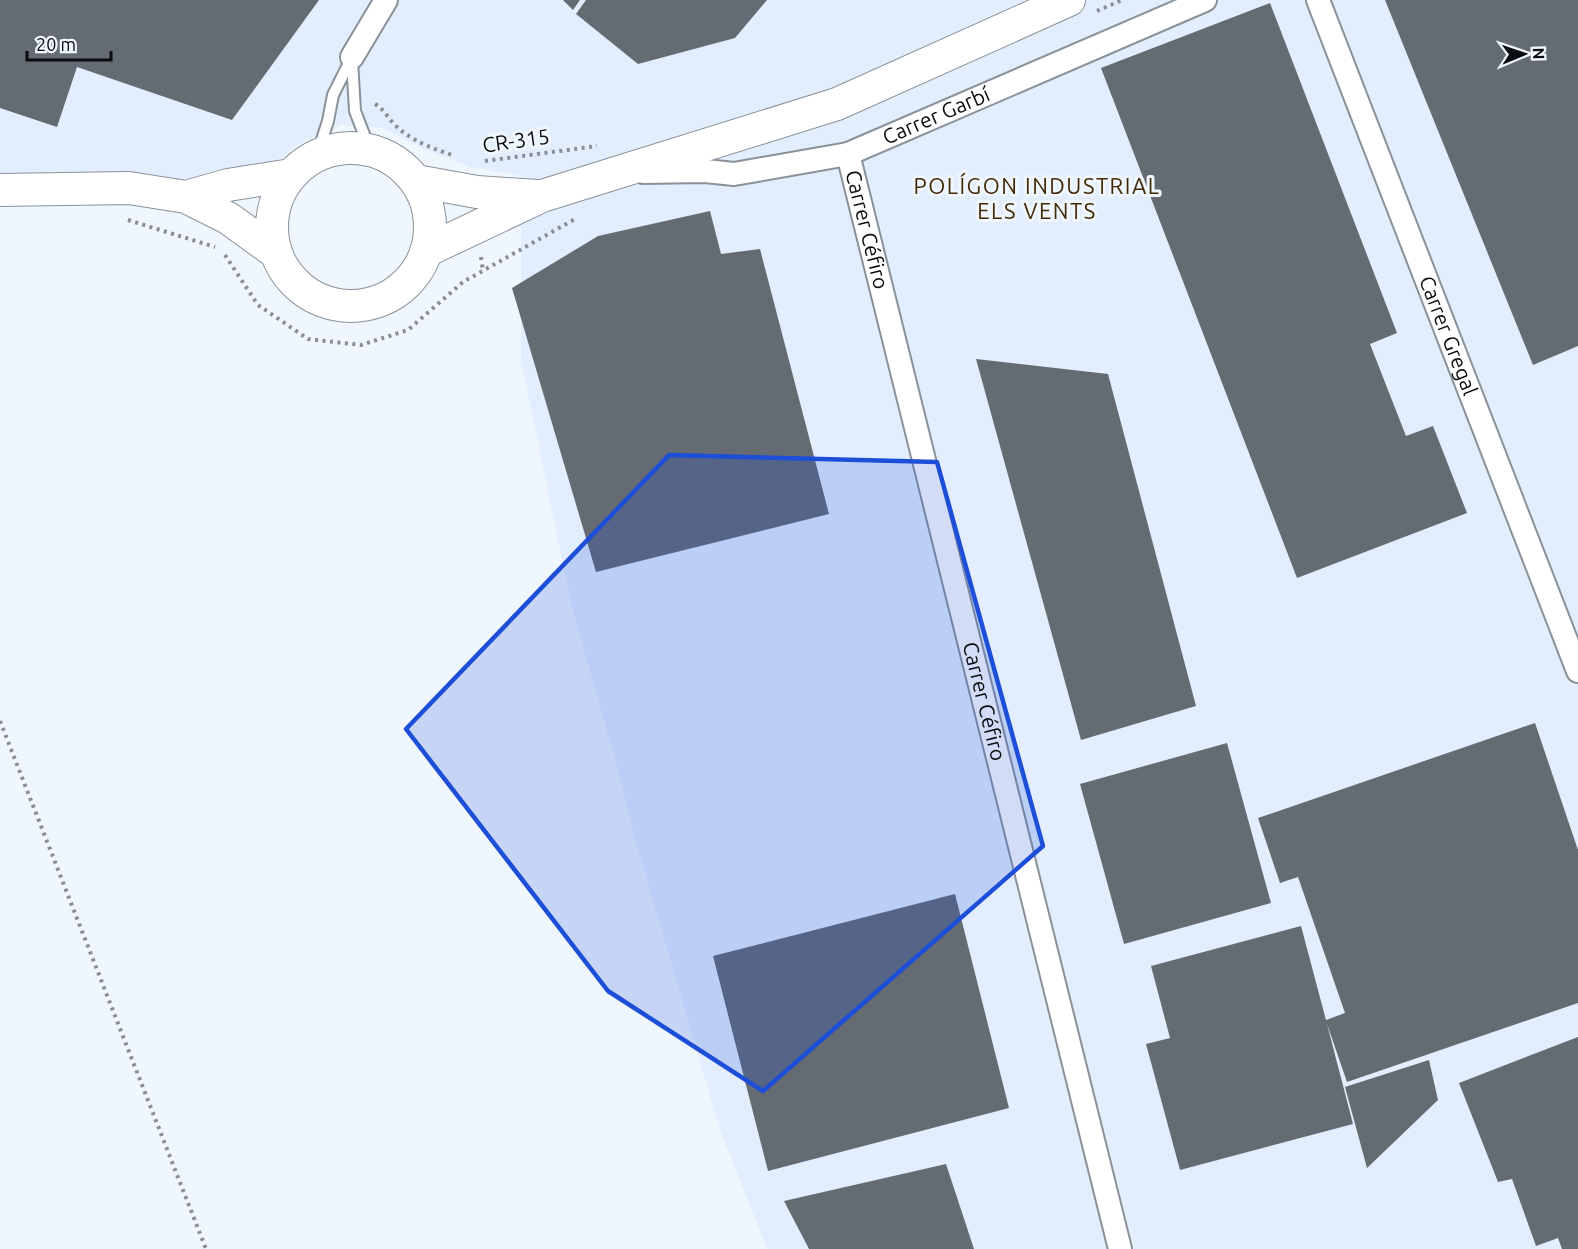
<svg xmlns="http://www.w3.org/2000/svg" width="1578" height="1249" viewBox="0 0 1578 1249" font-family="Ubuntu,sans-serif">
	<rect width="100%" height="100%" fill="#f0f6fd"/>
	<path fill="#e2eefe" d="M0 0H1578V1249H767L721 1133 634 836 619 773 572 608 521 361V176L470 167 426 150 383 128 342 125 302 142 266 169 194 180 79 174 0 179Z"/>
	<path fill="#656b73" d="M0 0H319L232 120 77 67 57 127 0 108Z
		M563 0H580L573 10Z
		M586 0H767L735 38 638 64 576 14Z
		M1385 0H1578V346L1533 365Z
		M1270 3 1397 333 1370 344 1406 436 1433 426 1467 513 1297 578 1101 68Z
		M710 211 721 254 760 249 829 514 596 572 512 288 598 236Z
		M976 359 1108 374 1196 706 1081 740Z
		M1535 723 1578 850V1003L1347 1082 1327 1024 1353 1124 1180 1170 1146 1044 1170 1038 1151 966 1301 926 1326 1020 1345 1013 1298 877 1280 883 1258 818Z
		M1227 743 1271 903 1124 944 1080 784Z
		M955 894 1009 1108 768 1171 713 956Z
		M1578 1037V1249H1562L1558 1238 1536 1246 1512 1179 1498 1182 1459 1083Z
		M1429 1060 1438 1100 1367 1168 1345 1087Z
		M946 1164 974 1249H809L784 1201Z"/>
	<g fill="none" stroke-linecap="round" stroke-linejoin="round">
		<g stroke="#8a9199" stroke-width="14">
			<path id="lane" d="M352 60 355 111 370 150
				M317 155 328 121 333 95 352 57"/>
		</g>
		<g stroke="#8a9199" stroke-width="26">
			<g id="street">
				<path id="s1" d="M1318 0 1578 671"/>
				<path d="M352 57 386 0"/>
				<path id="s2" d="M848 154 1120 1249"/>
				<path id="s3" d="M643 172 705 171 734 174 848 154 1205 0"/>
			</g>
		</g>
		<g stroke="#8a9199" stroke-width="34">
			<path id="secondary" d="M272 227a79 79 0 1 1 158 0a79 79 0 1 1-158 0Z
				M416 181 477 192 538 196
				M0 190 129 188 186 197 228 218 275 252
				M186 197 228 185 291 175
				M426 251 542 196 837 104 1069 0"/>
		</g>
		<path stroke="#8a8e93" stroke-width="4" stroke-dasharray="3 4.5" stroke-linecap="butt" d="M1097 11 1122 0
			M375 104C384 109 387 117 395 125 411 141 434 149 455 156
			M485 161 597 146
			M128 220 215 247
			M225 255 258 305 308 339 361 345 408 330 463 282 575 219
			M481 257 483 271
			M0 721 206 1249"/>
		<use href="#lane" stroke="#fff" stroke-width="10"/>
		<use href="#street" stroke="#fff" stroke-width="22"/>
		<use href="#secondary" stroke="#fff" stroke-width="32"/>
	</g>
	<path fill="#1d4ed8" fill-opacity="0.2" stroke="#1d4ed8" stroke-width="4.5" stroke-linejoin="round" d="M669 455 937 462 1043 846 763 1091 608 991 406 729Z"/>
	<g text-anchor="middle" stroke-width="6" stroke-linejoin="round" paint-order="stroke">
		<g font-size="21" fill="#0a0c0f" stroke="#f0f6fd">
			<text dy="7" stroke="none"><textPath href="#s3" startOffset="303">Carrer Garbí</textPath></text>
			<text transform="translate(516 141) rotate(-8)" y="7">CR-315</text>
			<text dy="7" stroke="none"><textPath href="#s2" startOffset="78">Carrer Céfiro</textPath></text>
			<text dy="7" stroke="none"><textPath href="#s1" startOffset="360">Carrer Gregal</textPath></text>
			<text dy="7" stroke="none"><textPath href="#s2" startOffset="564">Carrer Céfiro</textPath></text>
		</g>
		<g font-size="22" letter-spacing="1.5" fill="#412905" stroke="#f0f6fd">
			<text x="1037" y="194">POLÍGON INDUSTRIAL<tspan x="1037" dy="25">ELS VENTS</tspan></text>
		</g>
	</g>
	<g transform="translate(1524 54) rotate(88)" stroke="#f0f6fd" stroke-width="4.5" paint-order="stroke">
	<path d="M0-4.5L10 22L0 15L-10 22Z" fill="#0a0c0f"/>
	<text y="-9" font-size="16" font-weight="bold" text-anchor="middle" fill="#0a0c0f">N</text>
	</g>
	<path d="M27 51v9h84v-9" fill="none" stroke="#0a0c0f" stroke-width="3"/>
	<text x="36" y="51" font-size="18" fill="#0a0c0f" stroke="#f0f6fd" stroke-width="4.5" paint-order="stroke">20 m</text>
</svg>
